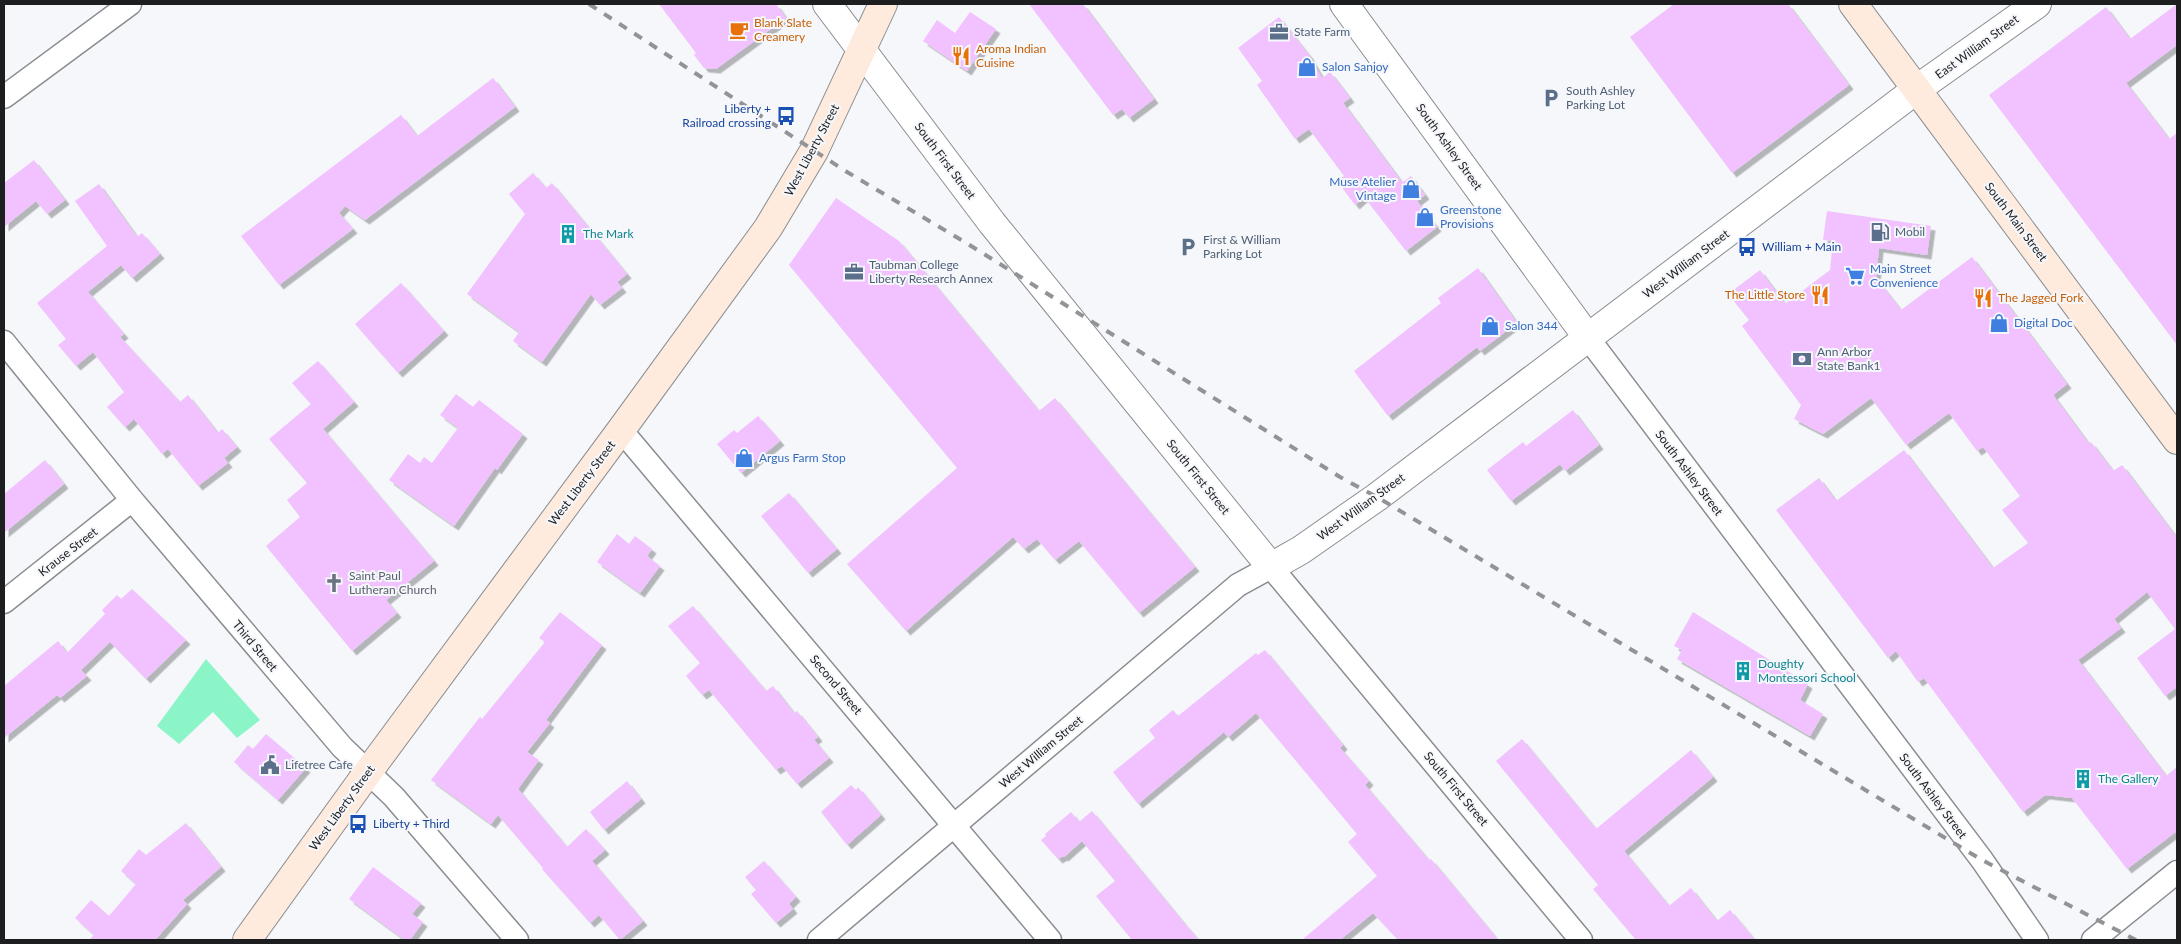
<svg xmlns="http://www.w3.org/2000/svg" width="2181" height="944" viewBox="0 0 2181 944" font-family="Lato,sans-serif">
	<defs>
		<filter id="shadow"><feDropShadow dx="4.5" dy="4.5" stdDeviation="0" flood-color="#0004"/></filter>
	</defs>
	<rect width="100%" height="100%" fill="#f5f7fb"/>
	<path fill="#8bf5c8" d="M206 659 260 720 237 738 213 712 179 744 157 726Z"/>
	<path fill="#f2c1ff" filter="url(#shadow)" d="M659 4H776L786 18 716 69 704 68 694 55 696 53Z
		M1029 4H1083L1154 99 1129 118 1122 109 1113 115Z
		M1674 4H1788L1849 85 1732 173 1630 37Z
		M2177 4V45L2126 83 2169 139 2177 133V345L1989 95 2106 7 2130 39Z
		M970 12 996 29 967 71 923 41 937 20 955 33Z
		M1279 17 1309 55 1322 78 1330 72 1350 98 1343 103 1401 181 1403 182 1411 176 1425 195 1417 201 1437 227 1406 251 1364 197 1355 205 1337 181 1344 176 1309 129 1295 139 1257 85 1262 81 1238 48Z
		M493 78 515 107 365 220 345 206 339 213 353 229 279 285 241 236 401 115 417 136Z
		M34 160 65 200 47 214 36 201 4 227V183Z
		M533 173 546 188 552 183 627 274 617 282 622 288 600 305 591 294 542 362 513 341 519 332 467 294 525 214 509 194Z
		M99 184 137 237 142 233 160 254 132 278 121 265 88 292 124 334 120 337 180 402 188 395 218 433 222 429 237 447 224 458 228 463 198 486 168 449 162 454 134 419 125 427 107 407 124 392 93 352 76 366 58 345 66 339 37 303 107 246 75 201Z
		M836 198 899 241 1039 411 1055 398 1195 567 1139 613 1079 541 1055 560 1037 539 1024 549 1013 537 906 631 847 564 957 468 789 265Z
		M1827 211 1931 226 1927 255 1879 248 1876 278 1901 310 1972 257 2067 384 2053 395 2089 444 2091 442 2113 471 2122 465 2177 538V687L2165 696 2137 658 2175 629 2147 592 2114 619 2121 628 2078 660 2166 776 2177 767V831L2127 869 2072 798 2045 795 2023 812 1924 678 1918 682 1896 651 1888 658 1776 510 1819 478 1836 501 1904 450 1993 568 2028 543 2002 510 2020 496 1983 447 1977 451 1949 413 1906 445 1871 398 1823 434 1794 419 1801 405 1742 326 1749 320 1728 294 1760 270 1785 304 1830 270 1833 241 1823 240Z
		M1478 268 1517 323 1480 351 1477 347 1388 416 1354 371 1441 303 1438 298Z
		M401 283 444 331 398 373 355 324Z
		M318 361 354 402 323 429 434 561 386 600 397 613 352 651 266 546 300 517 287 500 307 483 269 439 311 404 292 383Z
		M456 394 473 407 479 400 523 434 497 470 495 468 454 526 389 480 408 454 420 463 424 457 432 463 458 428 440 415Z
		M1573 410 1599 445 1565 471 1560 464 1511 501 1487 470 1523 442 1526 446Z
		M758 416 780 441 741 473 717 444 734 430 737 433Z
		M45 460 64 484 4 533V494Z
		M789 493 837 549 808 573 761 516Z
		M617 534 629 544 635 536 652 549 647 556 660 566 640 593 597 562Z
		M132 589 186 640 146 679 110 642 81 670 87 676 60 698 57 695 4 738V686L58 641 67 653 105 614 102 610 117 595 121 599Z
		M693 606 766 691 773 686 794 713 797 711 818 737 814 740 829 758 797 784 782 766 776 770 709 690 702 695 686 676 700 663 668 626Z
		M560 612 602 645 546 720 550 723 527 752 539 760 518 789 567 847 586 829 605 850 592 861 643 921 620 940 599 915 590 923 542 869 543 868 498 815 491 824 431 780 480 717 482 719 545 642 539 638Z
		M1693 612 1808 684 1800 700 1823 714 1810 736 1677 659 1682 650 1674 646Z
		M1265 650 1343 745 1340 748 1369 781 1365 785 1429 860 1431 859 1498 940H1398L1373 913 1340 940H1302L1377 876 1348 842 1357 834 1256 713 1228 737 1224 732 1138 804 1113 772 1155 738 1149 730 1173 710 1178 716 1256 653 1258 655Z
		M266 734 306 768 278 800 234 762 248 745 253 749Z
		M1522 739 1596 829 1691 750 1713 777 1624 851 1669 906 1691 888 1717 921 1730 910 1755 940H1636L1593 889 1598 885 1496 761Z
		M627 781 641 799 604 830 590 812Z
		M851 785 856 790 858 787 881 815 847 845 821 812Z
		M1092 811 1184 923 1199 940H1132L1096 896 1115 881 1082 841 1064 857 1063 856 1058 859 1041 840 1046 836 1045 834 1071 812 1079 822Z
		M186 823 221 867 183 900 187 904 155 940H89L94 935 75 918 91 900 109 916 136 884 121 871 139 849 146 855Z
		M764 861 796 897 789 904 793 909 776 923 751 894 756 890 745 877Z
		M373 867 421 903 412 914 423 922 410 940H405L349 899Z"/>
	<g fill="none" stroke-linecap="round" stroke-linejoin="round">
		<g stroke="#8a8d90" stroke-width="25">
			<path id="minor" d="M4 97 130 4
				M1588 338 1982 860 2037 940
				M4 342 132 500 342 747 394 797 517 940
				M621 430 1050 940
				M4 602 132 500
				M819 940 1238 585 1271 567 1581 940
				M2093 940 2177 872"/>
		</g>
		<g stroke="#8a8d90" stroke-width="30">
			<path id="tertiary" d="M827 4 992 223 1271 567 1301 550 1377 497 1917 89 2037 4
				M1344 4 1588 338"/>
		</g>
		<g stroke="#8a8d90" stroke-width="30">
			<path id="secondary" d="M1853 4 2177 440
				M247 940 368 772 621 430 768 228 814 151 883 4"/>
		</g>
		<use href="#minor" stroke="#fff" stroke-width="22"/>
		<use href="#tertiary" stroke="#fff" stroke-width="28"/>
		<use href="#secondary" stroke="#ffebde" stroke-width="28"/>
		<path stroke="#919396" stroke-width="4" stroke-dasharray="9 9" stroke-linecap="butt" d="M589 4 847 172 968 244 1340 477 1377 497 1982 860 2136 940"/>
	</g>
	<defs>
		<g id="cafe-bare" transform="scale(1.5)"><path d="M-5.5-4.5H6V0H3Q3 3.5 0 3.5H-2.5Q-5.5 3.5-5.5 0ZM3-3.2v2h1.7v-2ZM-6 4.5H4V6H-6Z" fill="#e8710a" stroke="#f5f7fb" stroke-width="2.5" paint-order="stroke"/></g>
		<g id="office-bare" transform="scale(1.5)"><path d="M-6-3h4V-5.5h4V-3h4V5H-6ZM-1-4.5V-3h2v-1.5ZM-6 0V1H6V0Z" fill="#5c6f8a" stroke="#f5f7fb" stroke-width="2.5" paint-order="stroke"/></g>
		<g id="restaurant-bare" transform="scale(1.5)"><path d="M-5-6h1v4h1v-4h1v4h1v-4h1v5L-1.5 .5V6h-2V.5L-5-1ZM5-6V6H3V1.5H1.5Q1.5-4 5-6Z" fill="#e8710a" stroke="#f5f7fb" stroke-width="2.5" paint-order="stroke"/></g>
		<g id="shop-bare" transform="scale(1.5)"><path d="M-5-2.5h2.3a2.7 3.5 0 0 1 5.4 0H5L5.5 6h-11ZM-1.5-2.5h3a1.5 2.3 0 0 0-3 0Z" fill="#3f7fe0" stroke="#f5f7fb" stroke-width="2.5" paint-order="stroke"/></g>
		<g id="parking-bare" transform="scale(1.5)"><path d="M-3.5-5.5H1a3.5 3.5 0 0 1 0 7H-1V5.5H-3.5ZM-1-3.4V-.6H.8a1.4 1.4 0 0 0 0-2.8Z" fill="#5c6f8a" stroke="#f5f7fb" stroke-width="2.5" paint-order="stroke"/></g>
		<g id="bus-bare" transform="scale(1.5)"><path d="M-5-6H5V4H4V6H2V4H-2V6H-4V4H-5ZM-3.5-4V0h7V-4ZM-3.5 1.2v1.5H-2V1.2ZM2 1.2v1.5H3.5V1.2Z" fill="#1a4fb4" stroke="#f5f7fb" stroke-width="2.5" paint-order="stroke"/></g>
		<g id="fuel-bare" transform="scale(1.5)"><path d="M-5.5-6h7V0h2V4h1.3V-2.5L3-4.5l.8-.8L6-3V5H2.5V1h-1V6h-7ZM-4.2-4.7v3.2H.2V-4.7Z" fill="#5c6f8a" stroke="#f5f7fb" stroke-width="2.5" paint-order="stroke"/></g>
		<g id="building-bare" transform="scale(1.5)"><path d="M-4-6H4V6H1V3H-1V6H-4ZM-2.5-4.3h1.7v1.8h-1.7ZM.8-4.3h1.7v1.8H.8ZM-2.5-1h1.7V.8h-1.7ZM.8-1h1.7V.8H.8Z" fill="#0f9aa8" stroke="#f5f7fb" stroke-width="2.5" paint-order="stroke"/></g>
		<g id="supermarket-bare" transform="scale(1.5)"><path d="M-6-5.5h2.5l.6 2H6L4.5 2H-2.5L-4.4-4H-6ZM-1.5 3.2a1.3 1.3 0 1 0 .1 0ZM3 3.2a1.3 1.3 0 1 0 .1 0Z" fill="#3f7fe0" stroke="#f5f7fb" stroke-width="2.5" paint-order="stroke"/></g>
		<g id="bank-bare" transform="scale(1.5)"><path d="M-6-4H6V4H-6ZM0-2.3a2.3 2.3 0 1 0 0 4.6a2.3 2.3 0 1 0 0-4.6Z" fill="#5c6f8a" stroke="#f5f7fb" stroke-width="2.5" paint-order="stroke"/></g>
		<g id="church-bare" transform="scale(1.5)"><path d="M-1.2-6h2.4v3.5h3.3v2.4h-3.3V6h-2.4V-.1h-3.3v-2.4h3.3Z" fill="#6b7280" stroke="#f5f7fb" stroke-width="2.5" paint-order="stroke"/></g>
		<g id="civic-bare" transform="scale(1.5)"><path d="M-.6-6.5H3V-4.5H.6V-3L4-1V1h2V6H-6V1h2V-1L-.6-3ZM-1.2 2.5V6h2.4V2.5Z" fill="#5c6f8a" stroke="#f5f7fb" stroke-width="2.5" paint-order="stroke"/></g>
	</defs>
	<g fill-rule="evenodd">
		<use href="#cafe-bare" x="739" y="30"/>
		<use href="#office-bare" x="1279" y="32"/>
		<use href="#restaurant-bare" x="961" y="56"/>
		<use href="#shop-bare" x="1307" y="67"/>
		<use href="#parking-bare" x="1551" y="98"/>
		<use href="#bus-bare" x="786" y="116"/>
		<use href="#shop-bare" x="1411" y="189"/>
		<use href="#shop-bare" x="1425" y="217"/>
		<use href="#fuel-bare" x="1880" y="232"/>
		<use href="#building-bare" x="568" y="234"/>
		<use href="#parking-bare" x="1188" y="247"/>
		<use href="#bus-bare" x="1747" y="247"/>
		<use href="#office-bare" x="854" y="272"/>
		<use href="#supermarket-bare" x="1855" y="276"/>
		<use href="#restaurant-bare" x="1820" y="295"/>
		<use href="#restaurant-bare" x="1983" y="298"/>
		<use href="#shop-bare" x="1999" y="323"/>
		<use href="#shop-bare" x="1490" y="326"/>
		<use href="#bank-bare" x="1802" y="359"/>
		<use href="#shop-bare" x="744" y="458"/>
		<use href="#church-bare" x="334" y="583"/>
		<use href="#building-bare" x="1743" y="671"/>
		<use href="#civic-bare" x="270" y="765"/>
		<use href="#building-bare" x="2083" y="779"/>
		<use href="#bus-bare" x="358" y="824"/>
	</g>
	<g text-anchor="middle" stroke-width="4" stroke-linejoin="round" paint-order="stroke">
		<g font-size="12" fill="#c56008" stroke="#f5f7fb" text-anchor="start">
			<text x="754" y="27">Blank Slate<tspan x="754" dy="14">Creamery</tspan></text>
			<text x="976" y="53">Aroma Indian<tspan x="976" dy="14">Cuisine</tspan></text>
			<text x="1805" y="299" text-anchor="end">The Little Store</text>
			<text x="1998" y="302">The Jagged Fork</text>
		</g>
		<g font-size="12" fill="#4e5e75" stroke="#f5f7fb" text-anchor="start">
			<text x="1294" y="36">State Farm</text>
			<text x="1566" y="95">South Ashley<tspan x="1566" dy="14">Parking Lot</tspan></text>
			<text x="1895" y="236">Mobil</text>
			<text x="1203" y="244">First &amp; William<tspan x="1203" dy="14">Parking Lot</tspan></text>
			<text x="869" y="269">Taubman College<tspan x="869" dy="14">Liberty Research Annex</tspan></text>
			<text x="1817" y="356">Ann Arbor<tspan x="1817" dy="14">State Bank1</tspan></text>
			<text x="285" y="769">Lifetree Cafe</text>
		</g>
		<g font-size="12" fill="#1d1e20" stroke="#f5f7fb">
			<text transform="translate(1977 47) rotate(-36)" y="4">East William Street</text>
			<text transform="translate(1449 147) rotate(54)" y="4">South Ashley Street</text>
			<text transform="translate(812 150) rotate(-62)" y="4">West Liberty Street</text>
			<text transform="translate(945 161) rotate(53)" y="4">South First Street</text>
			<text transform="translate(2016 222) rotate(53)" y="4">South Main Street</text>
			<text transform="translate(1686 264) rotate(-37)" y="4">West William Street</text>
			<text transform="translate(1689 473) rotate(53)" y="4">South Ashley Street</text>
			<text transform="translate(1198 477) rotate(51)" y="4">South First Street</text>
			<text transform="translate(582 483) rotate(-53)" y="4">West Liberty Street</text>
			<text transform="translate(1361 507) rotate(-36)" y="4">West William Street</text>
			<text transform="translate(68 552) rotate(-38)" y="4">Krause Street</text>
			<text transform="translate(255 646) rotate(50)" y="4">Third Street</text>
			<text transform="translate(836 685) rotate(50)" y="4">Second Street</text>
			<text transform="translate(1041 752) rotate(-40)" y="4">West William Street</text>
			<text transform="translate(1456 789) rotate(50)" y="4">South First Street</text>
			<text transform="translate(1933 796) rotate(53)" y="4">South Ashley Street</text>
			<text transform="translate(342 808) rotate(-54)" y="4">West Liberty Street</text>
		</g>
		<g font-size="12" fill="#366cbe" stroke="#f5f7fb" text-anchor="start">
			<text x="1322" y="71">Salon Sanjoy</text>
			<text x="1396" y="186" text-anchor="end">Muse Atelier<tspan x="1396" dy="14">Vintage</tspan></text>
			<text x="1440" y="214">Greenstone<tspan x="1440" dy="14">Provisions</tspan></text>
			<text x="1870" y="273">Main Street<tspan x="1870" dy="14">Convenience</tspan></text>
			<text x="2014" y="327">Digital Doc</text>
			<text x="1505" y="330">Salon 344</text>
			<text x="759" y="462">Argus Farm Stop</text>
		</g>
		<g font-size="12" fill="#164399" stroke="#f5f7fb" text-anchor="start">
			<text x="771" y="113" text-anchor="end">Liberty +<tspan x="771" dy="14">Railroad crossing</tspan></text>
			<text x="1762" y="251">William + Main</text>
			<text x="373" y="828">Liberty + Third</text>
		</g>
		<g font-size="12" fill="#0d838f" stroke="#f5f7fb" text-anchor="start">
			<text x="583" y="238">The Mark</text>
			<text x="1758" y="668">Doughty<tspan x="1758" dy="14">Montessori School</tspan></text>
			<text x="2098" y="783">The Gallery</text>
		</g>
		<g font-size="12" fill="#5b616d" stroke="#f5f7fb" text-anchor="start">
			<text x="349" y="580">Saint Paul<tspan x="349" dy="14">Lutheran Church</tspan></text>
		</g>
	</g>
	<rect width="2181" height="944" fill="none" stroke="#1d1e20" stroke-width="10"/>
</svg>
